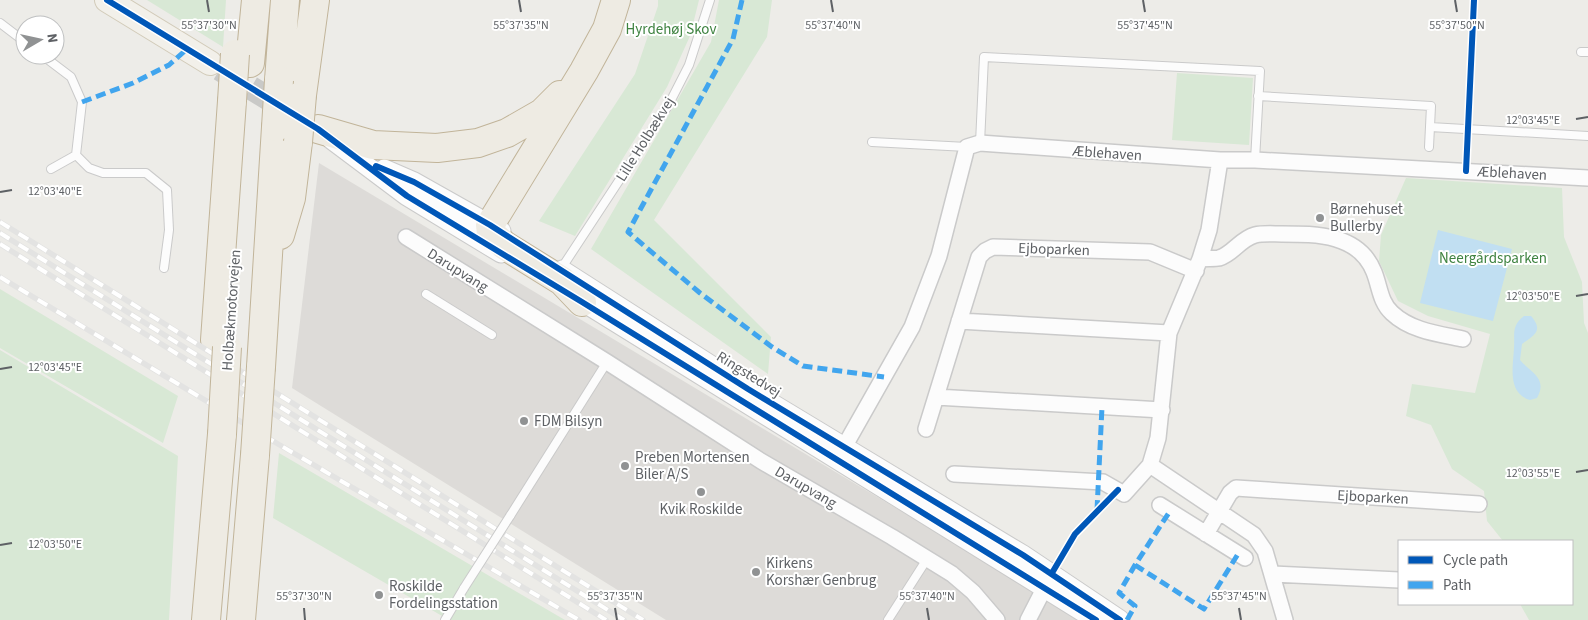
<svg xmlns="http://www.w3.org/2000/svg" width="1588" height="620" viewBox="0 0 1588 620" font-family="'Source Sans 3',sans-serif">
	<rect width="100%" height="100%" fill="#edece8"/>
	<path fill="#dddbd8" d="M319 163 1083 620H666L292 388Z"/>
	<path fill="#d8e8d5" d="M147 0H226L223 47Z
		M658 0H699L690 36 667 87 575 236 539 221 635 74 658 6Z
		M719 0H772L767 37 654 220 771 337 768 374 591 249 711 42Z
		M1177 73 1253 78 1249 145 1172 140Z
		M1406 178 1562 188 1564 237 1582 282 1584 323 1588 333V620H1529L1520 604H1572V541H1503L1487 521 1484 491 1452 469 1431 425 1406 416 1412 384 1475 393 1490 334 1428 316 1398 301 1379 261 1381 235Z
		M0 289 178 396 163 443 0 348Z
		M0 350 178 456 169 620H0Z
		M279 453 565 620H449L273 518Z"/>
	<path fill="#c1dff2" d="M1438 230 1512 249 1493 321 1420 303Z
		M1524 316H1531C1544 331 1534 335 1522 344L1520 360C1531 373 1548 378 1537 398L1530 400C1507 393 1513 367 1514 348 1515 334 1511 326 1524 316Z"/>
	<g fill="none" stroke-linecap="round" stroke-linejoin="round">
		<path stroke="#c9c9c7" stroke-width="24" stroke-dasharray="24 12" stroke-linecap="butt" d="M220 69 292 113"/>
		<g stroke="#cacaca" stroke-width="10">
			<path id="service" d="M0 23 25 42
				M1581 52H1588
				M42 55 71 77 82 102 76 155 89 168 103 173H146L167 190 169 230 164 268
				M1258 96 1431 106 1429 147
				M1430 127 1588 136
				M872 142 967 147
				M980 143 984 57 1260 71 1255 160
				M51 169 76 155
				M561 269 668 106 689 65 710 0
				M426 294 492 335
				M510 516 607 362
				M445 620 464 588
				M888 620 927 559"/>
		</g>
		<g stroke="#cacaca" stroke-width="18">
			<path id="minor" d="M1220 160 1209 230 1200 259 1169 333 1158 438 1150 465 1254 535 1265 551 1285 620
				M406 237 607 362 761 461 892 537 952 574 973 592 997 620
				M1200 259C1206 258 1214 259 1219 258 1233 254 1240 239 1255 235 1263 233 1273 234 1282 234 1317 234 1359 234 1374 272 1380 287 1380 302 1392 313 1411 331 1439 334 1463 339
				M959 321 1169 333
				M936 397 1162 410
				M926 429 979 257 985 251 993 247 1150 252 1196 271
				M839 456 912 327 939 256 967 147 980 143 1220 160H1255L1588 178
				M954 474 1103 482 1124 494 1150 465
				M1160 505 1245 558
				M1206 534 1230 493 1236 488 1479 504
				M1273 574 1399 580
				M1028 620 1049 579"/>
		</g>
		<g stroke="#cacaca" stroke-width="21">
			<path id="tertiary" d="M331 139 407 196 501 253
				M384 169 414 182 501 231
				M562 270 748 389 1023 555 1120 620
				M572 295 1096 620"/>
		</g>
		<g stroke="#d2cbb9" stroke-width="26">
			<path id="primary" d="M107 0 210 63"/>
		</g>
		<g stroke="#c1b499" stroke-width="30">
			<path id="motorway" d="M250 63 256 0
				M279 80 285 0
				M302 95 315 0
				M318 129 373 145 437 148 478 143 507 133 542 113 560 95
				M280 235 291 198 298 142
				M582 302 562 281 504 245 491 233 490 225 584 71 607 29 616 0
				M215 340 232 101
				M261 367 276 127
				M206 620 222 434
				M241 620 255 455"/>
		</g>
		<use href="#service" stroke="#fcfcfc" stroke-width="8"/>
		<use href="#minor" stroke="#fcfcfc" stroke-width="15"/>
		<use href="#tertiary" stroke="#fcfcfc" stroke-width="19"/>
		<use href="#primary" stroke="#f2f0ea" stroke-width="24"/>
		<use href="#motorway" stroke="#eeebe3" stroke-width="28"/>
		<g stroke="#e3e3e2" stroke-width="5.5">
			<path id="rail" d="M0 222 643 620
				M0 233 624 620
				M0 244 606 620
				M0 277 278 444 579 620"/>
		</g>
		<use href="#rail" stroke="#fff" stroke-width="4" stroke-dasharray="11" stroke-linecap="butt"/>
		<g stroke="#cacaca" stroke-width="10" stroke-linecap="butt">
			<path id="service-bridge" d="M464 588 510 516"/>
		</g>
		<g stroke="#c1b499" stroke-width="30" stroke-linecap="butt">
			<path id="motorway-bridge" d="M232 101 235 54
				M276 127 279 80
				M298 142 302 95
				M222 434 227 347
				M255 455 261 367"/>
		</g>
		<use href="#service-bridge" stroke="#fcfcfc" stroke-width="8"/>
		<use href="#motorway-bridge" stroke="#eeebe3" stroke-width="28"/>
		<path stroke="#41a5ee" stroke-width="5" stroke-dasharray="10 5" stroke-linecap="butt" d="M742 0 733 39 628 232 700 293 772 347 803 366 884 377
			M82 102 133 83 169 65 187 49
			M1097 510 1102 407
			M1135 565 1204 609 1238 554
			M1127 620 1135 606 1119 593 1135 565 1170 511"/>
		<g stroke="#fff" stroke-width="9">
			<path id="cycleway" d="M107 0 318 129 407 196 582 302 1096 620
				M376 166 414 182 490 225 748 389 1023 555 1120 620
				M1466 171 1474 0
				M1052 573 1075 534 1118 490"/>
		</g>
		<use href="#cycleway" stroke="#0057b8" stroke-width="6"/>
	</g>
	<path fill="none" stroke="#5e6165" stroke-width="2" d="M207 0 209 12M519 0 521 12M831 0 833 12M1143 0 1145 12M1455 0 1457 12M1576 119 1588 117M0 192 12 190M1576 296 1588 294M0 369 12 367M1576 472 1588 470M0 545 12 543M304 608 305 620M615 608 617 620M927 608 929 620M1239 608 1241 620"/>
	<g fill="#909293" stroke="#fff" stroke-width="2">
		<circle cx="1320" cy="218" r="5"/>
		<circle cx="524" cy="421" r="5"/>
		<circle cx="625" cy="466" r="5"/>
		<circle cx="701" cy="492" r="5"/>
		<circle cx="756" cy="572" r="5"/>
		<circle cx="379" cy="595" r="5"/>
	</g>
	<g text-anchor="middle" stroke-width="4" stroke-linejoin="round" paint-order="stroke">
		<g font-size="15" fill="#3f8341" stroke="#fff">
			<text x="671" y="34">Hyrdehøj Skov</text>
			<text x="1493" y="263">Neergårdsparken</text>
		</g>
		<g font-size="15" fill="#5e6165" stroke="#fff">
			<text transform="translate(645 139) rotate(-58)" y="5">Lille Holbækvej</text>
			<text transform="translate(1107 153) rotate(4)" y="5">Æblehaven</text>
			<text transform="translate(1512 173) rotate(3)" y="5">Æblehaven</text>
			<text transform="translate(1054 249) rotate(2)" y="5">Ejboparken</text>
			<text transform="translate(458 270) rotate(32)" y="5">Darupvang</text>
			<text transform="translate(231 310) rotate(-86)" y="5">Holbækmotorvejen</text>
			<text transform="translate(749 374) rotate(32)" y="5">Ringstedvej</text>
			<text transform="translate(806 487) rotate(30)" y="5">Darupvang</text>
			<text transform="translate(1373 497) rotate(3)" y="5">Ejboparken</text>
		</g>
		<g font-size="15" fill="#5e6165" stroke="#fff" text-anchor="start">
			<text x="1330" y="214">Børnehuset<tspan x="1330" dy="17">Bullerby</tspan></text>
			<text x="534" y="426">FDM Bilsyn</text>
			<text x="635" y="462">Preben Mortensen<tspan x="635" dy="17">Biler A/S</tspan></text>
			<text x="701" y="514" text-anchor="middle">Kvik Roskilde</text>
			<text x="766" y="568">Kirkens<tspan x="766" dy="17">Korshær Genbrug</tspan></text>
			<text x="389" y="591">Roskilde<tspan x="389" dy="17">Fordelingsstation</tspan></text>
		</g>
	</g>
	<g font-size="12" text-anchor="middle" fill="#5e6165" stroke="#fff" stroke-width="4" stroke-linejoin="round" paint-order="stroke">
		<text x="1457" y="29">55°37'50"N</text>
		<text x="209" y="29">55°37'30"N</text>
		<text x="521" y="29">55°37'35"N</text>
		<text x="833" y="29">55°37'40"N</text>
		<text x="1145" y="29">55°37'45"N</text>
		<text x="1533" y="124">12°03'45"E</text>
		<text x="55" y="195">12°03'40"E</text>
		<text x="1533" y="300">12°03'50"E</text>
		<text x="55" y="371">12°03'45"E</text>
		<text x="1533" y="477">12°03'55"E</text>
		<text x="55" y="548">12°03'50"E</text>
		<text x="304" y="600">55°37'30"N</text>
		<text x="615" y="600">55°37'35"N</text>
		<text x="927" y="600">55°37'40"N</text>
		<text x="1239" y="600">55°37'45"N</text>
	</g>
	<rect x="1398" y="540" width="175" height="65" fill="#ffffff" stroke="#bfc0c1"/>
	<rect x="1408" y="556" width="25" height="8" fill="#0057b8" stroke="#bfc0c1"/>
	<text x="1443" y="565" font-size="15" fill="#5e6165">Cycle path</text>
	<rect x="1408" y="581" width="25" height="8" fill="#41a5ee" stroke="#bfc0c1"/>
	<text x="1443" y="590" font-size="15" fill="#5e6165">Path</text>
	<g transform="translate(40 40) rotate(81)"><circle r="24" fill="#ffffff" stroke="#bfc0c1"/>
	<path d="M0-4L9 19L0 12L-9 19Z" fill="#909293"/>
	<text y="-8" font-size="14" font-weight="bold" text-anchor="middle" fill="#5e6165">N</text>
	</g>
</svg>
